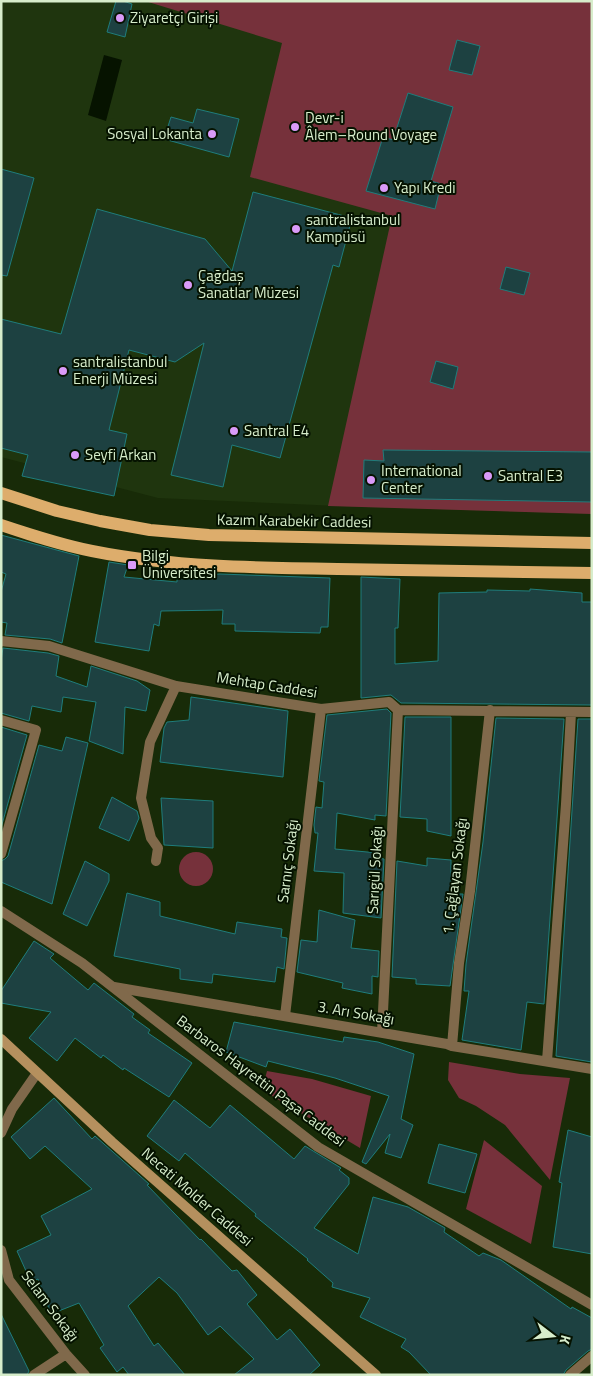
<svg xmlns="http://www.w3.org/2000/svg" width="593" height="1376" viewBox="0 0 593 1376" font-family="'Titillium Web',sans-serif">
	<rect width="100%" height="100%" fill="#182b08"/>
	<path fill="#1f350e" d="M1 1H592V514L361 507 158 498 1 457Z"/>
	<path fill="#76313b" d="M145 1H592V514L328 506 392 216 250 177 282 43Z
		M179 869a17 17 0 1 1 34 0a17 17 0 1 1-34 0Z
		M449 1062 520 1074 570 1078 550 1180 505 1125 476 1106 459 1098 448 1080Z
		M267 1071 312 1079 371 1096 360 1148 262 1090Z
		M484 1140 542 1186 531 1244 466 1209Z"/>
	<path fill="#061300" d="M104 55 122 60 106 121 88 115Z"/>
	<path fill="#1d4141" stroke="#1f7d7c" d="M116 1H123L132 4 125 37 107 32Z
		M457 40 480 46 472 75 449 70Z
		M408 93 453 107 431 181 441 184 435 209 366 191 383 137 393 140Z
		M197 109 239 119 229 157 164 139 171 117 193 123Z
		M1 169 34 178 7 276 1 275Z
		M253 192 352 218 339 267 333 265 280 458 232 445 223 487 171 475 204 343 175 362 129 350 109 430 127 434 114 496 22 476 28 455 1 448V319L61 334 97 209 205 239 232 271Z
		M506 267 530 273 524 295 500 289Z
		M436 361 458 367 453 389 430 382Z
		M383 450 592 452V502L363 498 364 460 384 461Z
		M1 535 79 556 62 643 50 639 5 635 7 623 1 622V592L6 574 1 572Z
		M109 562 128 565 124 577 177 582V577L220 574 330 578 328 627H321L320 633 235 631V624H222L223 610 161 611 159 626 154 624 149 651 95 642Z
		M361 577 400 579 398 628H395V664L438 661 439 593 487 592V590L530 591V589L582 593V602H592V705L401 703 391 695 361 698Z
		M3 648 48 653 59 656 56 676 87 687 91 666 137 681 150 690 146 711 125 707 123 754 89 741 96 702 63 697 61 712 32 706 29 721 1 713V661Z
		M191 697 288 711 283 777 160 762 164 728 167 722 189 720Z
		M387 709 391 713 386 816 375 815V820L337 813 335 849 378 853V858L384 859 381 918 343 913 344 873 314 871 318 833H315L314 825 316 807 322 808 324 782 319 781 327 715Z
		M405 717H451V836L427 831V819L400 817Z
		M496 718 564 719 544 1004 527 1002 521 1050 462 1040 469 991H464L466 964 483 842Z
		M578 719H592V1062L556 1056Z
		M1 727 27 735 1 828Z
		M66 737 88 743 52 904 1 882V861L5 859 8 856 39 745 62 751Z
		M112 797 137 811 139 818 129 841 99 828Z
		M161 798 213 801V848L164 845Z
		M427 858 451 860V894H463L450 986 416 984V979L392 977 397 861 427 866Z
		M85 861 109 874V881L87 926 63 914Z
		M127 893 160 902V916L235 934 237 922 282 929 281 937 287 938 284 969 277 967 275 982 213 974 212 983 180 979V969L114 956Z
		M319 910 355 920 351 948 379 951 378 977 372 976V994L342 988 343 983 297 972 301 940 317 942Z
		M34 941 54 954 50 958 88 990 94 983 134 1014 132 1017 150 1030 148 1033 192 1063 169 1097 124 1068 123 1070 103 1055 101 1058 75 1038 57 1061 29 1038 51 1012 1 1003V991Z
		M234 1022 343 1042 344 1037 378 1042 414 1054 401 1119 413 1125 401 1158 385 1153 390 1134 366 1164 362 1162 389 1096 335 1078 268 1061 266 1067 226 1052Z
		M54 1098 92 1139 95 1136 149 1184 147 1185 200 1240 201 1239 232 1271 237 1270 257 1295 247 1304 277 1340 290 1329 320 1365 309 1375H234L254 1359 220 1326 208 1335 177 1293 159 1277 128 1306 154 1346 158 1343 185 1375H129L123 1367 117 1372 100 1348 104 1345 79 1303 51 1314 38 1279 31 1282 17 1251 51 1235 41 1216 92 1189 45 1146 30 1159 11 1137Z
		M174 1100 210 1128 230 1105 294 1159 305 1146 341 1168 339 1170 349 1178V1184L314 1228 358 1254 373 1197 408 1207 445 1228 444 1232 479 1256 483 1253 501 1260 571 1309 572 1307 592 1318V1349L588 1351 566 1370 563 1375H431L409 1352 401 1347 406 1339 360 1317 370 1298 332 1287 333 1283 307 1260 308 1259 255 1216 256 1214 185 1153 179 1161 147 1136Z
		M568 1130 592 1137V1254L553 1247 562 1183 559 1182Z
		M439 1144 477 1154 465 1193 428 1183Z
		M1 1314 29 1371 27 1375H1Z"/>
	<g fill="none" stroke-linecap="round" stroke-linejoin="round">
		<path stroke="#80694b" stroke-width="10" d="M1 641 49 646 176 686 321 709 389 702 398 710 592 712
			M1 720 36 730 1 854
			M156 861 158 848 151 838 141 798 150 742 176 686
			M114 987 447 1044 452 1046 592 1069
			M285 1016 321 709
			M382 1032 398 710
			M452 1046 459 963 470 891 490 710
			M547 1061 566 804 571 713
			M1 1133 12 1109 37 1073
			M1 1250 9 1280 66 1354 85 1375
			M34 1375 66 1354
			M570 1375 592 1356"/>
		<path stroke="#80694b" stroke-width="10" d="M1 911 82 963 318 1147 592 1305"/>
		<path stroke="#b5905e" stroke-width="10" d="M1 1039 112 1142 376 1375"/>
		<path stroke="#ddad6c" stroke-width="12" d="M1 493 57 511 100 521 150 530 209 535 592 543
			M1 525C31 535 61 545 92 551 172 567 256 568 338 569 422 570 507 571 592 573"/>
	</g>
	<g fill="#d99af8" stroke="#051200" stroke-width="2">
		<circle cx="120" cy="18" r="5"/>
		<circle cx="295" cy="127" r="5"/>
		<circle cx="212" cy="134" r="5"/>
		<circle cx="384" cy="188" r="5"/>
		<circle cx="296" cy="229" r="5"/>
		<circle cx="188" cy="285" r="5"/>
		<circle cx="63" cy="371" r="5"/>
		<circle cx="234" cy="431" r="5"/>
		<circle cx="75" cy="455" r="5"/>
		<circle cx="488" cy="476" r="5"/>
		<circle cx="371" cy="480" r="5"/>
		<rect x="127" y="560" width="10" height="10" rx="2.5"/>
	</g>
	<g text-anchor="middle" stroke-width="4" stroke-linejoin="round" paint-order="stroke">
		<g font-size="15" fill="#d7edcb" stroke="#051200" text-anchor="start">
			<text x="130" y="23">Ziyaretçi Girişi</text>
			<text x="305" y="123">Devr-i<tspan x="305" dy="17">Âlem–Round Voyage</tspan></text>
			<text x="202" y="139" text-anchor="end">Sosyal Lokanta</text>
			<text x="394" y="193">Yapı Kredi</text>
			<text x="306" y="225">santralistanbul<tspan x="306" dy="17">Kampüsü</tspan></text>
			<text x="198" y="281">Çağdaş<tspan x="198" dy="17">Sanatlar Müzesi</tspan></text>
			<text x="73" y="367">santralistanbul<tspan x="73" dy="17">Enerji Müzesi</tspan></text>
			<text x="244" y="436">Santral E4</text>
			<text x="85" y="460">Seyfi Arkan</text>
			<text x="381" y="476">International<tspan x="381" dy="17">Center</tspan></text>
			<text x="498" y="481">Santral E3</text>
			<text x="142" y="561">Bilgi<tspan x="142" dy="17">Üniversitesi</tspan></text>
		</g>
		<g font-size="15" fill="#d7edcb" stroke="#051200">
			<text transform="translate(294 521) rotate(1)" y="5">Kazım Karabekir Caddesi</text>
			<text transform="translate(267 685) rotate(9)" y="5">Mehtap Caddesi</text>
			<text transform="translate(288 861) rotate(-83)" y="5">Sarnıç Sokağı</text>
			<text transform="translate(375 870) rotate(-87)" y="5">Sarıgül Sokağı</text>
			<text transform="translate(455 876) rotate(-83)" y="5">1. Çağlayan Sokağı</text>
			<text transform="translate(356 1013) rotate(10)" y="5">3. Arı Sokağı</text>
			<text transform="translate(261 1081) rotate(37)" y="5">Barbaros Hayrettin Paşa Caddesi</text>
			<text transform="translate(197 1197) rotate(41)" y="5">Necati Molder Caddesi</text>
			<text transform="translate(50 1306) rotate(53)" y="5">Selam Sokağı</text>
		</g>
	</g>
	<rect width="593" height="1376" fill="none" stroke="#d7edcb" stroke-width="5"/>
	<g transform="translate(553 1336) rotate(106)" stroke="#051200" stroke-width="4" paint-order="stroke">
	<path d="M0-4L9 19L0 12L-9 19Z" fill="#d7edcb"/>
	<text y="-8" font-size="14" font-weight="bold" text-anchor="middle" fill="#d7edcb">K</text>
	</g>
</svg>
